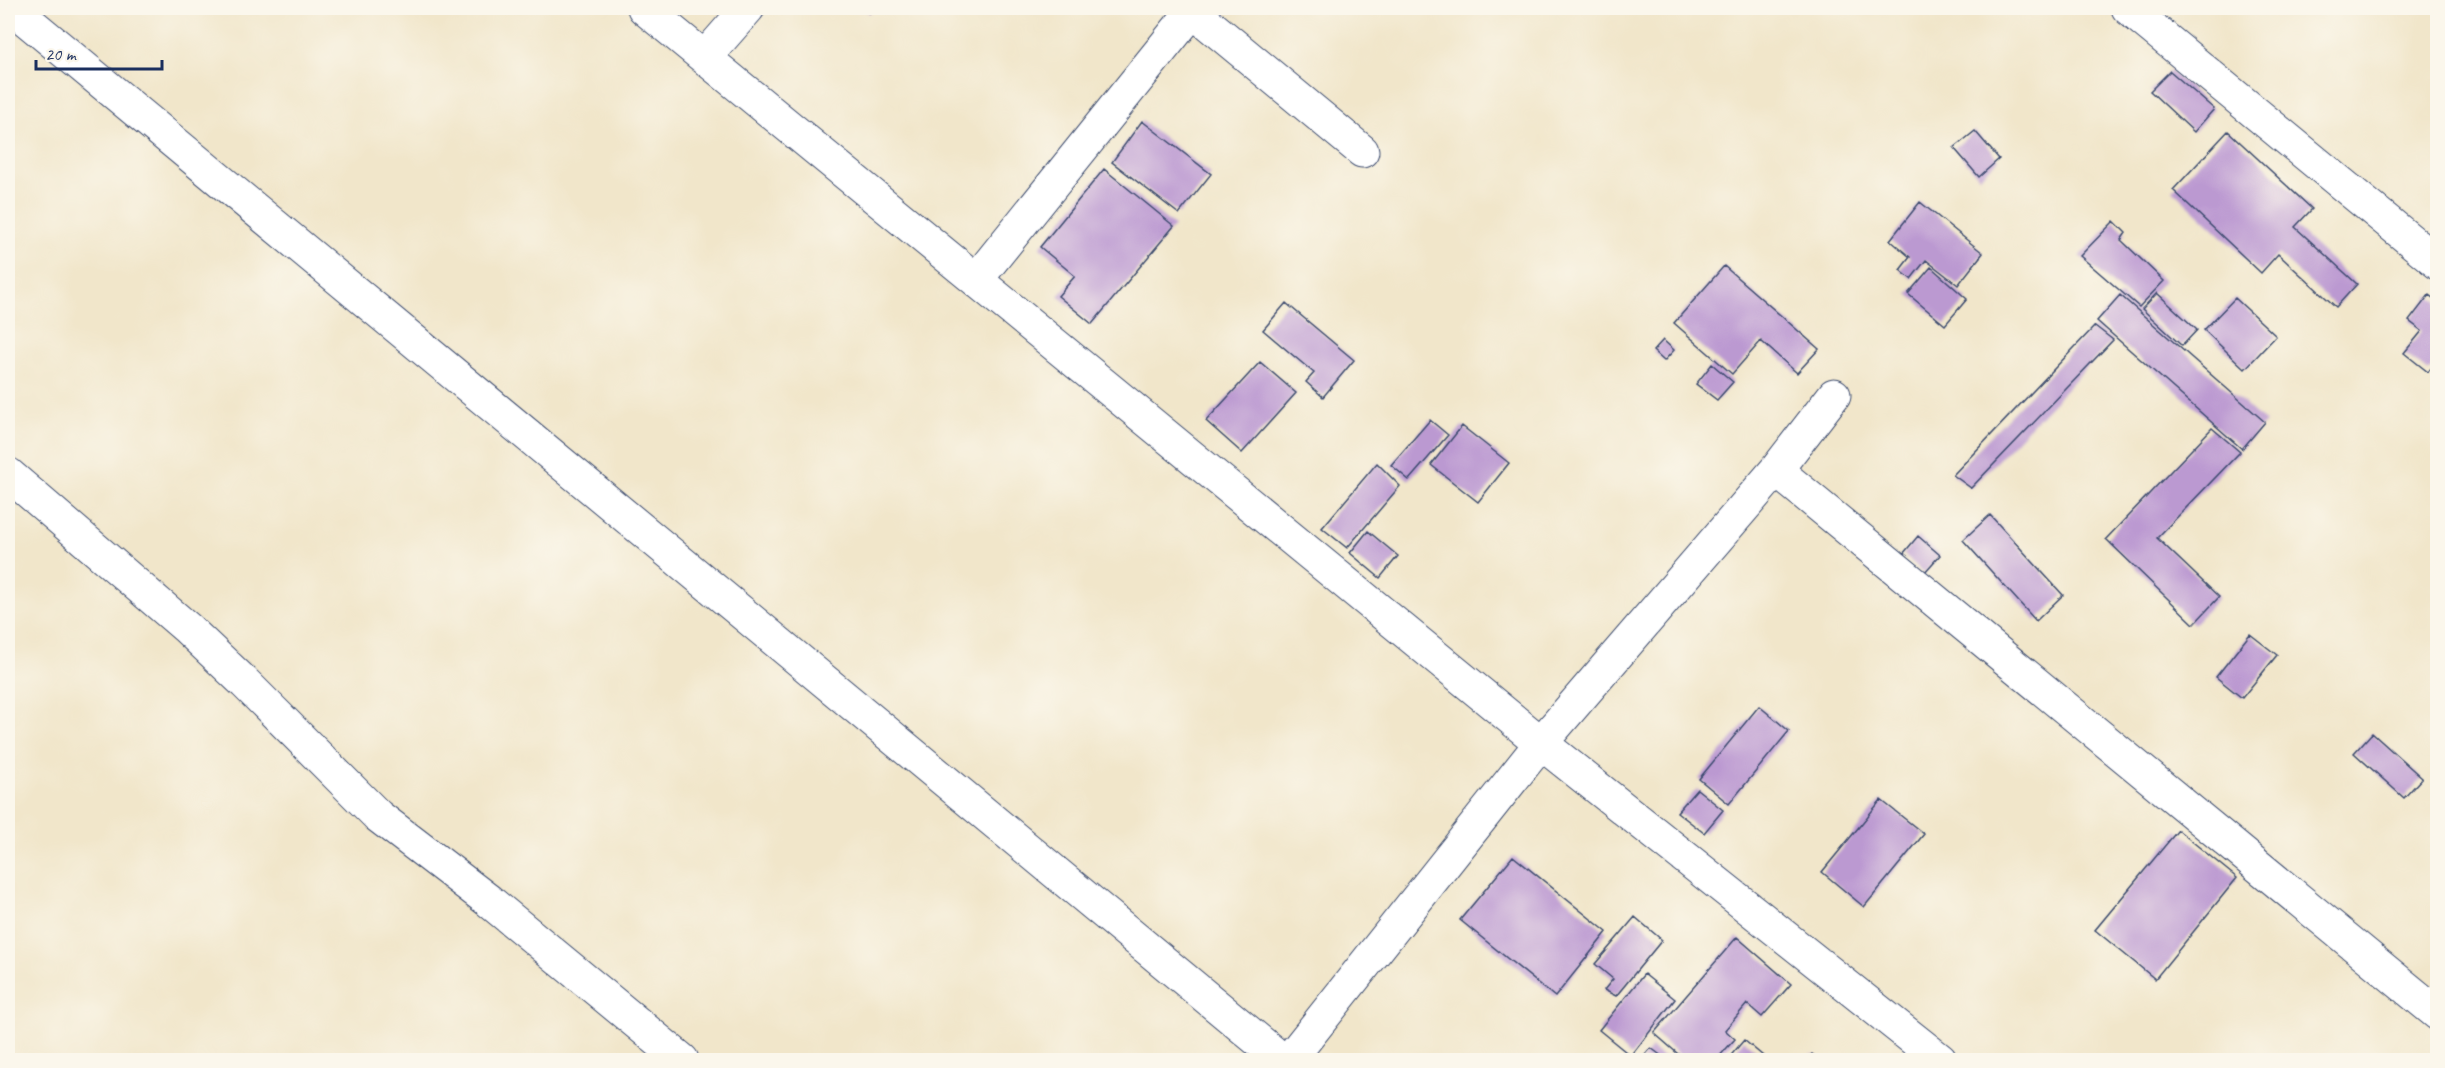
<svg xmlns="http://www.w3.org/2000/svg" width="2445" height="1068" viewBox="0 0 2445 1068" font-family="Caveat,sans-serif">
	<rect width="100%" height="100%" fill="#fbf7ec"/>
	<filter id="ink" filterUnits="userSpaceOnUse"><feTurbulence type="fractalNoise" baseFrequency=".0167" numOctaves="2"/><feDisplacementMap in="SourceGraphic" scale="12" xChannelSelector="R" yChannelSelector="G"/><feConvolveMatrix kernelMatrix="1 2 1 2 8 2 1 2 1" color-interpolation-filters="sRGB"/></filter>
	<filter id="wash" filterUnits="userSpaceOnUse"><feTurbulence type="fractalNoise" baseFrequency=".008" numOctaves="4" result="noise"/><feDisplacementMap in="SourceGraphic" scale="24" xChannelSelector="R" yChannelSelector="G"/><feGaussianBlur stdDeviation="1.35" result="paint"/><feColorMatrix in="noise" values="0 0 0 0 0 0 0 0 0 0 0 0 0 0 0 0 0 1.4 0 .05"/><feComposite in="paint" operator="in"/></filter>
	<g filter="url(#wash)">
		<rect width="100%" height="100%" fill="#f1e6ca"/>
		<g id="blocks">
			<path fill="#bb99d1" d="M862 8H874L869 13Z
				M2170 71 2214 109 2194 132 2150 91Z
				M1142 121 1211 174 1179 214 1112 162Z
				M1975 131 1999 159 1979 177 1954 148Z
				M2228 131 2312 209 2295 227 2357 284 2336 307 2278 254 2261 273 2173 190Z
				M1104 169 1174 226 1092 324 1058 296 1075 276 1040 247Z
				M1920 202 1983 253 1958 285 1926 260 1911 279 1900 270 1910 257 1890 240Z
				M2114 221 2126 233 2121 240 2164 281 2139 307 2080 256Z
				M1724 266 1819 349 1797 373 1761 341 1732 374 1674 323Z
				M1931 267 1967 299 1945 325 1908 294Z
				M2157 293 2197 330 2182 346 2142 309Z
				M2120 295 2265 422 2242 449 2097 321Z
				M2429 295 2438 302V360L2428 372 2404 353 2422 331 2409 321Z
				M2235 298 2276 336 2245 369 2204 330Z
				M1286 303 1354 360 1323 397 1306 382 1314 373 1263 330Z
				M2095 326 2113 340 1971 488 1953 475Z
				M1663 340 1674 350 1664 361 1653 351Z
				M1260 362 1296 393 1242 453 1206 421Z
				M1712 364 1733 382 1717 400 1696 384Z
				M1430 420 1448 435 1409 480 1391 465Z
				M1462 426 1509 463 1478 502 1431 465Z
				M2212 428 2240 452 2157 538 2219 597 2194 624 2106 539Z
				M1377 463 1400 486 1347 548 1322 528Z
				M1990 515 2063 595 2036 621 1963 540Z
				M1368 531 1398 556 1380 578 1350 553Z
				M1918 536 1940 555 1924 573 1903 554Z
				M2250 634 2277 655 2242 698 2216 677Z
				M1759 706 1789 731 1729 804 1699 779Z
				M2372 733 2422 778 2404 798 2354 753Z
				M1697 789 1723 810 1704 833 1677 812Z
				M1881 800 1924 834 1864 907 1822 872Z
				M2178 830 2237 878 2155 979 2095 930Z
				M1513 856 1607 932 1555 997 1460 920Z
				M1635 917 1662 940 1616 996 1604 990 1613 979 1595 964Z
				M1737 937 1791 984 1762 1017 1747 1004 1725 1030 1735 1039 1716 1060H1685L1654 1033Z
				M1644 974 1675 999 1631 1056 1599 1030Z
				M1744 1040 1763 1056 1758 1060H1727Z
				M1651 1048 1667 1060H1641Z
				M1812 1054 1821 1060H1807Z"/>
		</g>
	</g>
	<g filter="url(#ink)">
		<use href="#blocks" fill-opacity="0" stroke="#3b4a6e" stroke-width="1.5"/>
		<g fill="none" stroke-linecap="round" stroke-linejoin="round">
			<g stroke="#3b4a6e" stroke-width="35">
				<path id="minor" d="M12 8 1282 1060
					M644 8 1541 743 1940 1060
					M1189 8 1362 151
					M2128 8 2438 263
					M705 57 748 8
					M976 280 1195 8
					M1776 470 2438 1014
					M8 474 187 628 245 683 378 816 489 901 682 1060
					M1289 1060 1541 743 1776 470 1834 395"/>
			</g>
			<use href="#minor" stroke="#fff" stroke-width="33"/>
		</g>
	</g>
	<rect width="2445" height="1068" fill="none" stroke="#fbf7ec" stroke-width="30"/>
	<path d="M36 60v9h126v-9" fill="none" stroke="#1b2f5e" stroke-width="3"/>
	<text x="45" y="60" font-size="18" fill="#1b2f5e" stroke="#fbf7ec" stroke-width="4.5" paint-order="stroke">20 m</text>
</svg>
